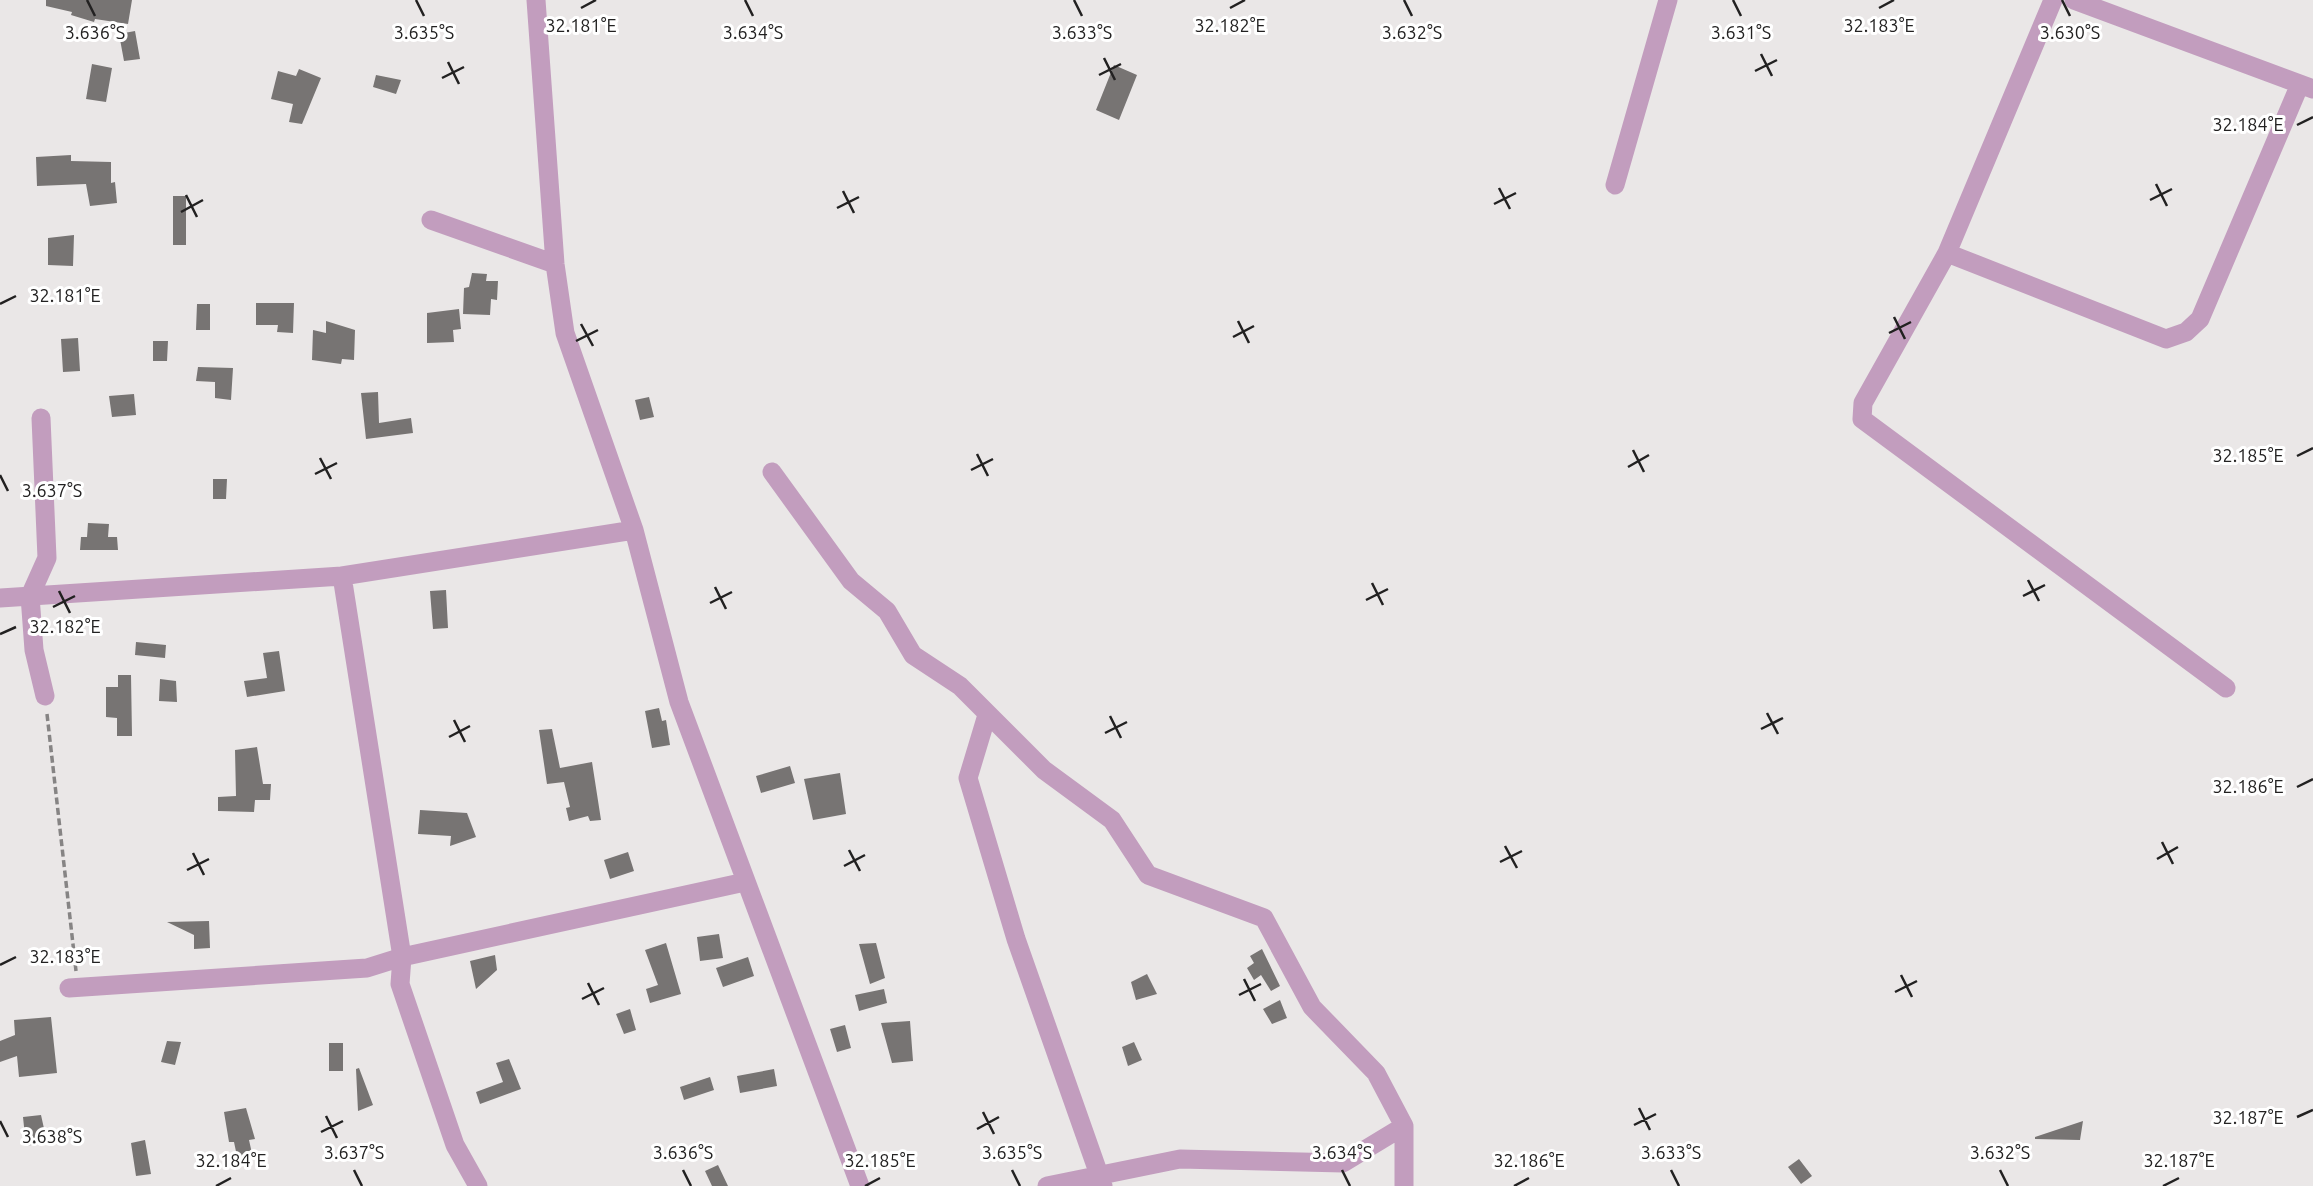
<svg xmlns="http://www.w3.org/2000/svg" width="2313" height="1186" viewBox="0 0 2313 1186" font-family="Ubuntu,sans-serif">
	<rect width="100%" height="100%" fill="#eae7e7"/>
	<path fill="#777473" d="M46 0H132L128 24 95 19 94 22 71 15 72 12 46 6Z
		M135 31 140 59 124 61 119 34Z
		M92 64 112 68 106 102 86 99Z
		M1114 65 1137 75 1119 120 1096 110Z
		M299 69 321 78 302 124 289 122 293 104 271 99 278 71 296 76Z
		M376 75 401 80 396 94 373 87Z
		M71 155V161L111 162V183L115 182 117 203 90 206 86 184 37 186 36 157Z
		M173 196H186V245H173Z
		M74 235 73 266 48 265V238Z
		M472 273 487 274 486 281H498L497 300 491 299 490 315 463 314 464 288 469 287Z
		M256 303H294L293 333 277 332 278 325H256Z
		M197 304H210V330H196Z
		M459 309 461 329 453 330 454 342 427 343V313Z
		M326 321 355 330 354 360 342 359 341 364 312 360 313 330 326 333Z
		M78 338 80 371 63 372 61 339Z
		M153 341H168L167 361H153Z
		M198 367 233 368 231 400 215 398V382L196 381Z
		M378 392 379 423 411 418 413 433 366 439 361 393Z
		M134 394 136 415 112 417 109 396Z
		M649 397 654 417 640 420 635 400Z
		M213 479H227L226 499H213Z
		M88 523 109 524 108 537H117L118 550H80L81 537H87Z
		M446 590 448 628 433 629 430 591Z
		M136 642 166 645 165 658 135 655Z
		M279 651 285 691 247 697 244 681 267 678 263 653Z
		M118 675H131L132 736H117V718L106 717V687H118Z
		M160 679 176 681 177 702 159 701Z
		M659 708 662 721 666 720 670 745 652 748 645 711Z
		M552 729 560 768 592 762 601 820 590 821 588 816 569 821 566 808 570 807 564 782 547 784 539 730Z
		M257 747 263 784H271L270 800H255L254 812 218 811V797L236 796 235 750Z
		M790 766 795 783 761 793 756 776Z
		M840 773 846 814 813 820 804 779Z
		M420 810 467 813 476 837 450 846 451 836 418 834Z
		M628 852 634 871 610 879 604 860Z
		M209 921 210 948 194 949V935L167 922Z
		M719 934 723 958 700 961 697 937Z
		M666 943 681 994 650 1003 646 989 658 985 645 950Z
		M876 943 885 978 870 984 859 944Z
		M1262 949 1280 986 1271 991 1261 975 1254 980 1247 968 1254 963 1250 956Z
		M495 955 497 970 476 989 470 961Z
		M748 957 754 976 723 987 716 968Z
		M1147 974 1157 994 1136 1000 1131 982Z
		M884 989 887 1003 859 1011 855 995Z
		M1280 1000 1287 1018 1272 1024 1263 1009Z
		M630 1009 636 1030 624 1034 616 1014Z
		M51 1017 57 1073 19 1077 17 1056 0 1062V1041L15 1035 14 1020Z
		M910 1021 913 1061 892 1063 881 1023Z
		M845 1025 851 1048 837 1052 830 1029Z
		M167 1041 181 1042 175 1065 161 1062Z
		M1134 1042 1142 1060 1128 1066 1122 1047Z
		M329 1043H343V1071H329Z
		M509 1059 521 1089 480 1104 476 1092 503 1082 496 1063Z
		M359 1068 373 1105 358 1111 356 1069Z
		M774 1069 777 1086 740 1093 737 1076Z
		M710 1077 714 1090 684 1100 680 1087Z
		M246 1108 255 1139 249 1140 253 1158 238 1161 234 1142H229L224 1112Z
		M41 1115 47 1142 26 1146 23 1117Z
		M2083 1121 2080 1140 2035 1139V1137Z
		M145 1140 151 1174 136 1176 131 1143Z
		M1799 1159 1812 1176 1801 1184 1788 1167Z
		M718 1165 728 1186H712L705 1171Z"/>
	<g fill="none" stroke-linecap="round" stroke-linejoin="round">
		<path stroke="#868484" stroke-width="3.5" stroke-dasharray="7 3.5" stroke-linecap="butt" d="M47 714 76 971"/>
		<path stroke="#c29dbe" stroke-width="19" d="M536 0 555 264 565 333 634 530 679 702 860 1186
			M2053 0 1947 253 1863 403 1862 419 2226 688
			M2074 0 2313 89
			M1615 185 1668 0
			M431 220 555 264
			M1947 253 2166 339 2186 332 2200 319 2300 84
			M41 418 47 558 30 596 34 650 45 696
			M772 472 851 581 887 611 913 655 960 686 1044 770 1112 820 1148 875 1264 918 1312 1007 1376 1073 1404 1126V1186
			M342 576 402 957 400 984 455 1145 478 1186
			M0 598 342 576 634 530
			M987 715 968 778 1016 939 1103 1186
			M69 988 367 968 402 957 745 882
			M1047 1186 1180 1159 1343 1163 1404 1126"/>
	</g>
	<path fill="none" stroke="#222121" stroke-width="2.5" d="M87 0 95 16M416 0 424 16M745 0 753 16M1074 0 1082 16M1404 0 1412 16M1733 0 1741 16M2062 0 2070 16M581 8 596 0M1230 8 1245 0M1879 8 1894 0M1761 54 1772 76M1104 58 1115 80M448 62 459 84M1755 71 1777 60M1099 75 1121 64M442 78 464 67M2297 125 2313 117M2156 184 2167 206M1499 188 1510 209M843 191 854 213M186 195 197 217M2150 200 2172 189M1494 204 1516 193M837 208 859 197M181 212 203 200M0 304 16 296M1894 317 1905 339M1238 321 1249 343M581 324 593 346M1889 333 1911 322M1233 337 1254 326M576 341 598 330M1633 450 1644 472M977 454 988 476M2297 456 2313 448M320 458 331 479M1628 467 1649 455M971 470 993 459M315 474 337 463M0 475 8 491M2028 580 2039 601M1372 583 1383 605M715 587 726 609M59 591 70 613M2023 596 2045 585M1366 600 1388 589M710 603 732 592M53 607 75 596M0 634 16 627M1767 713 1778 734M1110 716 1121 738M454 720 465 742M1761 729 1783 718M1105 733 1127 722M449 737 470 726M2297 787 2313 779M2162 842 2173 864M1505 846 1517 868M849 850 860 871M193 853 204 875M2157 859 2178 847M1500 862 1522 851M844 866 865 855M187 870 209 859M0 965 16 957M1901 975 1912 997M1244 979 1255 1001M588 983 599 1005M1895 992 1917 981M1239 995 1261 984M582 999 604 988M1639 1108 1650 1130M983 1112 994 1134M326 1116 337 1138M2297 1117 2313 1110M0 1121 8 1137M1634 1125 1656 1114M977 1129 999 1117M321 1132 343 1121M354 1170 362 1186M683 1170 691 1186M1012 1170 1020 1186M1342 1170 1350 1186M1671 1170 1679 1186M2000 1170 2008 1186M216 1186 231 1178M865 1186 880 1178M1514 1186 1529 1178M2163 1186 2179 1178"/>
	<g font-size="18" text-anchor="middle" fill="#222121" stroke="#fff" stroke-width="6" stroke-linejoin="round" paint-order="stroke">
		<text x="581" y="32">32.181°E</text>
		<text x="1230" y="32">32.182°E</text>
		<text x="1879" y="32">32.183°E</text>
		<text x="95" y="39">3.636°S</text>
		<text x="424" y="39">3.635°S</text>
		<text x="753" y="39">3.634°S</text>
		<text x="1082" y="39">3.633°S</text>
		<text x="1412" y="39">3.632°S</text>
		<text x="1741" y="39">3.631°S</text>
		<text x="2070" y="39">3.630°S</text>
		<text x="2248" y="131">32.184°E</text>
		<text x="65" y="302">32.181°E</text>
		<text x="2248" y="462">32.185°E</text>
		<text x="52" y="497">3.637°S</text>
		<text x="65" y="633">32.182°E</text>
		<text x="2248" y="793">32.186°E</text>
		<text x="65" y="963">32.183°E</text>
		<text x="2248" y="1124">32.187°E</text>
		<text x="52" y="1143">3.638°S</text>
		<text x="354" y="1159">3.637°S</text>
		<text x="683" y="1159">3.636°S</text>
		<text x="1012" y="1159">3.635°S</text>
		<text x="1342" y="1159">3.634°S</text>
		<text x="1671" y="1159">3.633°S</text>
		<text x="2000" y="1159">3.632°S</text>
		<text x="231" y="1167">32.184°E</text>
		<text x="880" y="1167">32.185°E</text>
		<text x="1529" y="1167">32.186°E</text>
		<text x="2179" y="1167">32.187°E</text>
	</g>
</svg>
